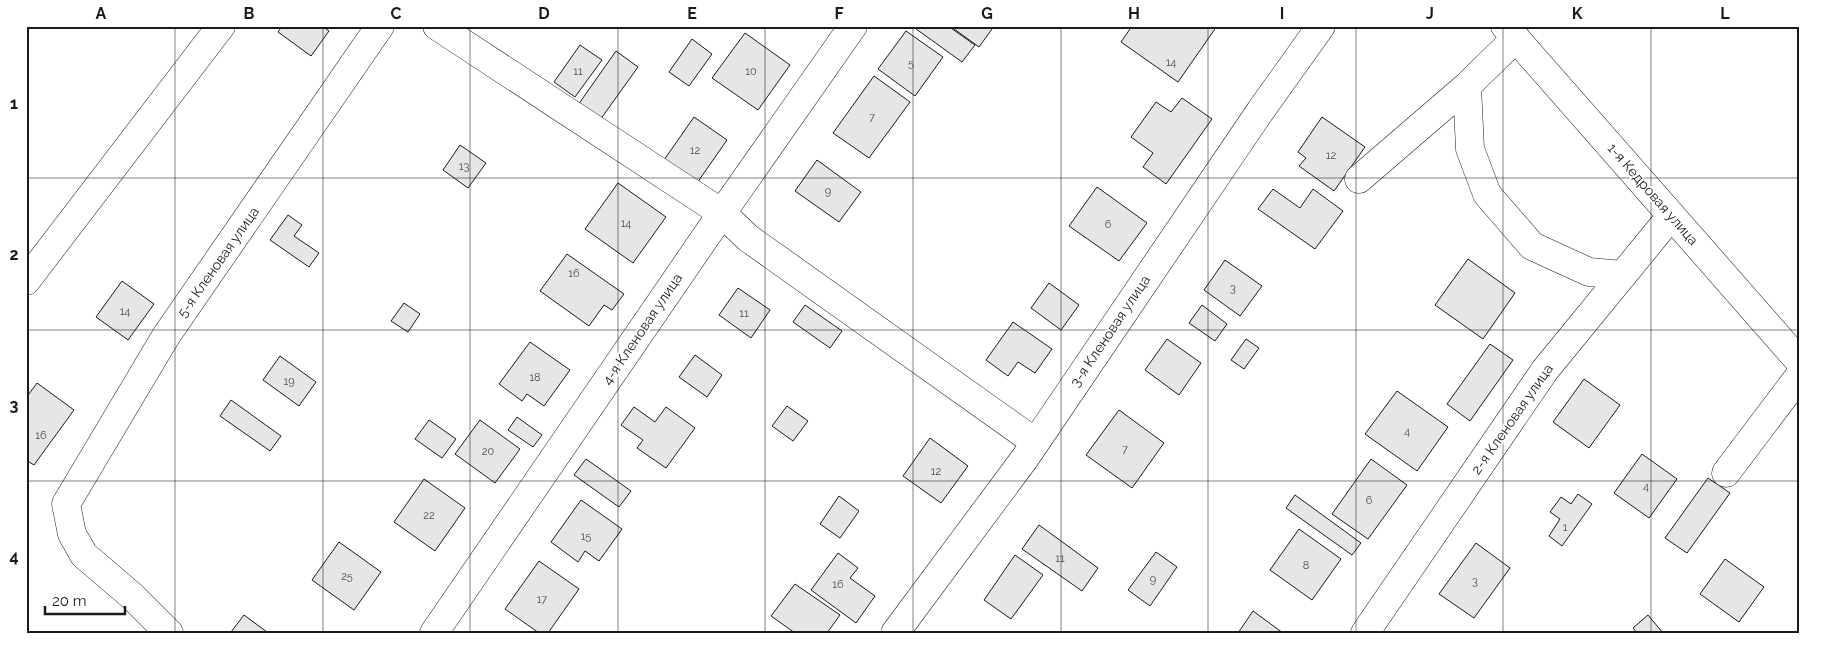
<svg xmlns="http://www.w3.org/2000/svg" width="1826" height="659" viewBox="0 0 1826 659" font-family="Raleway,sans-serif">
	<rect width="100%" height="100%" fill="#fff"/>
	<path fill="#e6e6e6" stroke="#1a1a1a" d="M282 26H322L329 31 311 56 278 32Z
		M912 26H948L975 45 962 62Z
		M950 26H988L992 29 979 47Z
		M1132 26H1217L1178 82 1121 42Z
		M906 31 943 57 915 96 878 69Z
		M745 33 790 65 758 110 712 78Z
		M692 39 712 54 689 86 669 72Z
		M580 45 602 60 575 97 554 82Z
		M616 51 638 67 600 120 578 105Z
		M874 76 910 102 869 158 833 133Z
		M1182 98 1212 119 1166 184 1143 167 1153 153 1131 137 1156 102 1171 112Z
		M694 117 727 140 697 183 664 160Z
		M1322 117 1365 147 1334 191 1299 166 1306 158 1298 152Z
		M460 145 486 163 468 188 443 170Z
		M817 160 861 192 839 222 795 191Z
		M618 183 666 217 633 263 585 229Z
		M1097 187 1147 223 1119 261 1069 226Z
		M1273 189 1300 208 1313 189 1343 211 1315 249 1258 209Z
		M288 215 302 225 294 236 319 253 309 267 270 240Z
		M567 254 624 294 612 310 604 305 589 326 540 291Z
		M1468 259 1515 293 1483 339 1435 305Z
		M1225 260 1262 286 1240 316 1204 290Z
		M122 281 154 304 128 340 96 317Z
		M1049 283 1079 305 1061 330 1031 308Z
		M738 288 770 310 751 338 719 315Z
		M404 303 420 314 408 332 391 321Z
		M805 305 842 331 830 348 793 322Z
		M1202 305 1227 324 1215 341 1189 323Z
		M1013 322 1052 349 1035 373 1018 362 1008 376 986 360Z
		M1167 339 1201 363 1179 395 1145 370Z
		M1246 339 1259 348 1244 369 1231 360Z
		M530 342 570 370 544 406 527 394 522 401 499 384Z
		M1490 344 1513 360 1470 421 1447 404Z
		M695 355 722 375 707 397 679 377Z
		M280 356 316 382 299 406 263 380Z
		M1584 379 1620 405 1589 448 1553 422Z
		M37 383 74 410 34 465 26 460V398Z
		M1397 391 1448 427 1417 471 1365 434Z
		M231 400 281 436 270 451 220 416Z
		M787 406 808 421 793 441 772 426Z
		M634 407 655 422 666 407 695 428 666 468 637 448 643 440 621 425Z
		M1119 410 1164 443 1132 488 1086 455Z
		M517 417 542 435 533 447 508 430Z
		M429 420 456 439 442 458 415 439Z
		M480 420 520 449 495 483 455 454Z
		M930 438 968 466 941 503 903 476Z
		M1642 454 1677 479 1649 518 1614 493Z
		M586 459 631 491 619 507 574 475Z
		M1371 459 1407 485 1368 539 1332 514Z
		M1708 478 1730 493 1687 553 1665 538Z
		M424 479 465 508 435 551 394 522Z
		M1578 494 1592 504 1562 546 1549 536 1560 519 1550 512 1561 497 1571 504Z
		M1295 495 1361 543 1352 555 1286 508Z
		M839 496 859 511 840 538 820 524Z
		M581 500 622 529 599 561 585 551 578 562 551 542Z
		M1039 525 1098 568 1082 591 1022 549Z
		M1299 529 1341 559 1312 600 1270 570Z
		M339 542 381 572 354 610 312 580Z
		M1476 543 1510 568 1474 618 1439 594Z
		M1156 552 1177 567 1150 606 1128 590Z
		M838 553 858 568 850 578 875 596 856 623 811 590Z
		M1015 555 1043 575 1011 619 984 600Z
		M1725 559 1764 587 1739 622 1700 594Z
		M539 561 579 589 548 633H539L505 609Z
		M795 584 840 615 827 633H795L771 616Z
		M1253 611 1283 633H1238Z
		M244 615 267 632 266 633 231 632Z
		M1648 615 1663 633H1637L1633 628Z"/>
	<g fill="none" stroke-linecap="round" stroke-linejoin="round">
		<g stroke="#1a1a1a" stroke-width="29">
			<path id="minor" d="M437 26 722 213 748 238 1035 442
				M1505 26 1800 362
				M1467 86 1470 149 1487 194 1532 246 1589 272 1623 275
				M1359 179 1467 86 1516 38
				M26 281 221 26
				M1726 473 1800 375
				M169 633 132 596 84 555 72 534 66 504 166 336 380 26
				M434 633 722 213 853 26
				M895 633 1025 458 1261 110 1321 26
				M1365 633 1545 370 1671 216"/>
		</g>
		<use href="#minor" stroke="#fff" stroke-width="28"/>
	</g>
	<path fill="none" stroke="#1a1a1a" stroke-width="1" stroke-opacity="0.55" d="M175 26V633M323 26V633M470 26V633M618 26V633M765 26V633M913 26V633M1061 26V633M1208 26V633M1356 26V633M1503 26V633M1651 26V633M26 178H1800M26 330H1800M26 481H1800"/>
	<g text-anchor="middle" stroke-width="4" stroke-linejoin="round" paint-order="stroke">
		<g font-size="11" fill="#4d4d4d">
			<text x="1171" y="66">14</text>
			<text x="911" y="67">5</text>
			<text x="578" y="75">11</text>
			<text x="751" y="75">10</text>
			<text x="872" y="121">7</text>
			<text x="695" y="154">12</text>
			<text x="1331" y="159">12</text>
			<text x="464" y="170">13</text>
			<text x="828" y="195">9</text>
			<text x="626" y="227">14</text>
			<text x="1108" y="228">6</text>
			<text x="574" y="277">16</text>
			<text x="1233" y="292">3</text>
			<text x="125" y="315">14</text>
			<text x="744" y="317">11</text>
			<text x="535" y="381">18</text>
			<text x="289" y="385">19</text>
			<text x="1407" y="435">4</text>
			<text x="41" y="439">16</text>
			<text x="1125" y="453">7</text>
			<text x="488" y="455">20</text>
			<text x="936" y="475">12</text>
			<text x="1646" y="490">4</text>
			<text x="1369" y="504">6</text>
			<text x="429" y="519">22</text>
			<text x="1565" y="531">1</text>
			<text x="586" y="540">15</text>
			<text x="1060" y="562">11</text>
			<text x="1306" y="569">8</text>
			<text x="347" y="580">25</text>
			<text x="1153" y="583">9</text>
			<text x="1475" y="585">3</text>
			<text x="838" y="588">16</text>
			<text x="542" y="603">17</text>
		</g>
		<g font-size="14" fill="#1a1a1a" stroke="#fff">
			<text transform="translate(1653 194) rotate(49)" y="5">1-я Кедровая улица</text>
			<text transform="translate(218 262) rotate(-55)" y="5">5-я Кленовая улица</text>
			<text transform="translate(642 329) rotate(-56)" y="5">4-я Кленовая улица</text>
			<text transform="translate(1110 331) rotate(-56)" y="5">3-я Кленовая улица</text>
			<text transform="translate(1512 419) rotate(-55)" y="5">2-я Кленовая улица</text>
		</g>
	</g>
	<rect width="1826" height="659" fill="none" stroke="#ffffff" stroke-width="55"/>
	<path d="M45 606v8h80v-8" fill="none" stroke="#1a1a1a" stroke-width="2.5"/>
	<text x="52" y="606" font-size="15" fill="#1a1a1a" stroke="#ffffff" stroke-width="4" paint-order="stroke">20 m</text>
	<rect x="28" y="28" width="1770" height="604" fill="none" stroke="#1a1a1a" stroke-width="2"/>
	<g font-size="16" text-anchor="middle" font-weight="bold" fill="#1a1a1a">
		<text x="101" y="19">A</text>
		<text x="249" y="19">B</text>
		<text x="396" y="19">C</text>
		<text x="544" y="19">D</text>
		<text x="692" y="19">E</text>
		<text x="839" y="19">F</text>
		<text x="987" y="19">G</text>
		<text x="1134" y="19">H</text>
		<text x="1282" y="19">I</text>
		<text x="1430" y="19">J</text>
		<text x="1577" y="19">K</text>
		<text x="1725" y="19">L</text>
		<text x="14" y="109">1</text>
		<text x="14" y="260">2</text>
		<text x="14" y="411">3</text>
		<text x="14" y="562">4</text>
	</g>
</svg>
